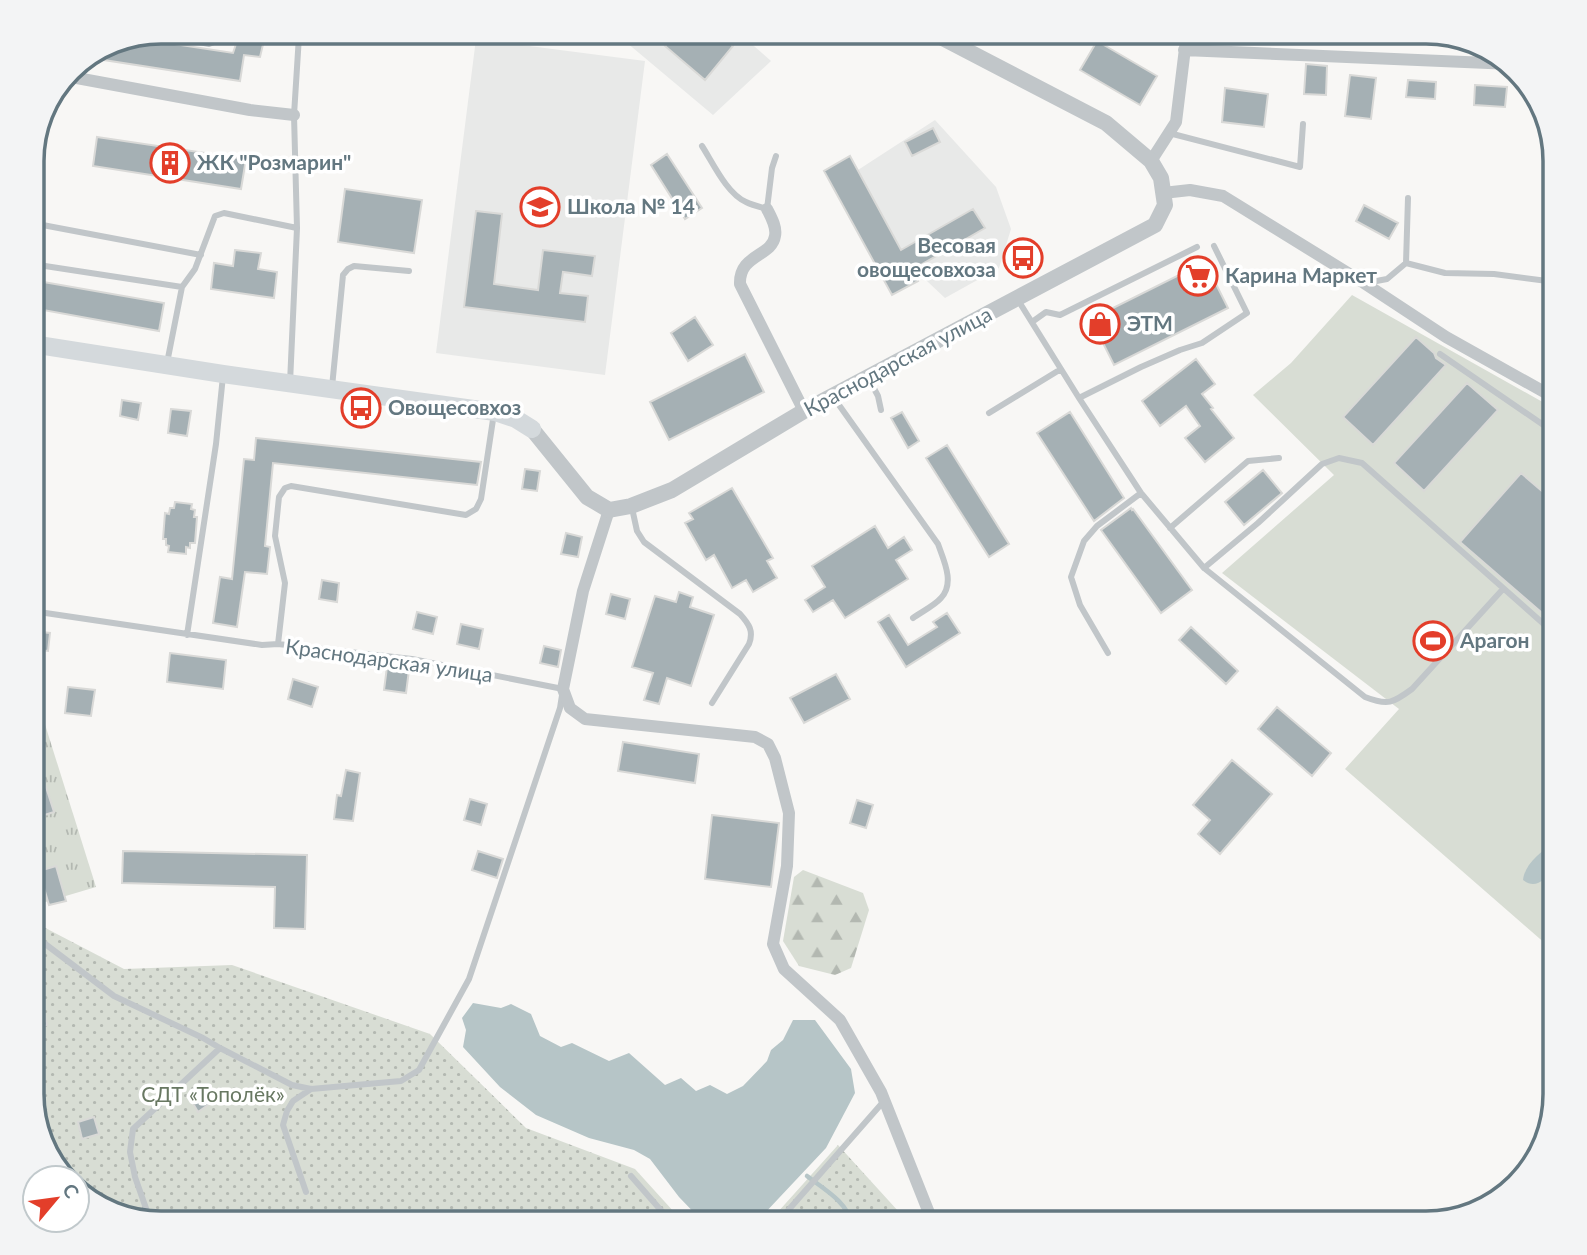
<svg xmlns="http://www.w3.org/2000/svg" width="1587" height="1255" viewBox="0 0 1587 1255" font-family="Lato,sans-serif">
	<defs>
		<pattern id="grass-tufts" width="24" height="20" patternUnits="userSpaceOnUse" patternTransform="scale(1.75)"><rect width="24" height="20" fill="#d8ddd4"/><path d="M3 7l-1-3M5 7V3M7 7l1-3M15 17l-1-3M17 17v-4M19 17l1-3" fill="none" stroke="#b3b8b1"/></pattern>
		<pattern id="forest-firs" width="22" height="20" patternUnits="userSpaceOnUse" patternTransform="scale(1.75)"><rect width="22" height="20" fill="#d8ddd4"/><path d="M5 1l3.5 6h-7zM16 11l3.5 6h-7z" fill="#b3b8b1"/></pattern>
		<pattern id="park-dots" width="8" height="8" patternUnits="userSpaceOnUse" patternTransform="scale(1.75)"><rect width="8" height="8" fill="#d8ddd4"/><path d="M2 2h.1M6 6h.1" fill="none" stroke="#b3b8b1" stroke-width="1.8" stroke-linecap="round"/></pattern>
	</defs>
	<rect width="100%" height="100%" fill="#f8f7f5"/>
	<path fill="#e8e9e8" d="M614 32H738L771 61 713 115Z
		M476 39 645 61 605 375 436 353Z
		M935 120 996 187 1011 229 999 268 945 298 861 219 841 181Z"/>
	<path fill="url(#grass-tufts)" d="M32 683 96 887 32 906Z"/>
	<path fill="url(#forest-firs)" d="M803 870 863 893 869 910 851 968 835 975 799 966 783 941 794 877Z"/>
	<path fill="url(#park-dots)" d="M32 921 124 969 232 965 430 1034 526 1128 635 1169 684 1223H160L77 1192V1178H65L45 1152 32 1103Z
		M838 1145 909 1223H768Z"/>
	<path fill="#d8ddd4" d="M1352 295 1555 409V952L1345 769 1399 709 1222 573 1334 475 1253 395 1291 363Z"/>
	<path fill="#b6c5c7" d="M1555 842V870C1544 879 1536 890 1523 880 1525 863 1542 851 1555 842Z
		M473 1003 501 1008 511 1004 531 1014 540 1036 561 1047 572 1043 609 1061 629 1053 665 1085 681 1078 696 1091 710 1085 727 1094 743 1086 767 1061 771 1050 783 1040 793 1020H815L851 1069 855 1093 826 1148 763 1215 736 1223H704L679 1197 650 1159 634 1150 589 1138 536 1115 500 1087 463 1047 466 1030 462 1018Z"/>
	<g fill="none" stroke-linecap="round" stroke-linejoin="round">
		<path stroke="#b6c5c7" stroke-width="4.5" d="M807 1176C822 1188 848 1202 851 1223"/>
	</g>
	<path fill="#a5b0b4" stroke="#d9d9d7" stroke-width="2" d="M240 32H266L260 57 244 55 240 81 91 58 141 39 233 53Z
		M677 32H715L733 46 705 80 665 46Z
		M1097 41 1157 76 1140 105 1080 70Z
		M1306 64 1327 66 1326 95 1304 94Z
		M1350 75 1376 78 1371 119 1345 116Z
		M1408 80 1436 82 1435 99 1406 97Z
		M1475 85 1507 87 1505 107 1474 105Z
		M1225 88 1268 94 1264 127 1222 122Z
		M933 128 940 142 912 156 905 142Z
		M97 137 246 159 241 189 93 166Z
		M667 154 702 208 685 219 651 165Z
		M850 156 901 250 973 209 985 228 912 270 918 281 892 295 824 171Z
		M345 189 422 200 414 253 338 242Z
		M1364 205 1398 223 1389 239 1356 221Z
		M476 211 502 214 494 284 538 290 543 250 595 256 592 276 563 272 560 293 588 296 585 322 464 307Z
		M235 250 261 253 258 269 277 272 274 298 211 289 214 263 233 266Z
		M1205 262 1228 308 1114 365 1091 319Z
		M32 280 164 303 159 331 32 308Z
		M695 317 713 345 688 361 671 333Z
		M1416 337 1434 353 1436 358 1446 365 1373 445 1343 417Z
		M745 354 764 392 669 440 650 402Z
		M1196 359 1215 384 1202 394 1213 408 1211 409 1234 438 1205 462 1185 438 1200 426 1186 406 1160 426 1142 401Z
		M1467 383 1498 410 1424 491 1394 463Z
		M122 400 141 403 138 420 120 416Z
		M171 409 191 411 187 436 168 433Z
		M902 412 919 441 908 448 891 418Z
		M1070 412 1124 498 1094 521 1037 433Z
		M256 438 481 462 477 485 273 463 265 546 270 547 267 574 245 572 237 627 213 623 220 577 232 579 244 459 254 460Z
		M947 445 1009 544 989 557 926 458Z
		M525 469 540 471 537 491 522 489Z
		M1263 470 1282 493 1244 525 1225 502Z
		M1521 473 1556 503V625L1460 542Z
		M732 488 773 558 767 561 777 578 753 592 746 580 732 588 714 555 706 560 685 523 693 519 689 513Z
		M175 502 192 504 191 509 195 510 194 517H197L195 543H190V548L186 547V554L168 552 169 546 166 545V539H163L165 513 169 514 170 508H174Z
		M1131 508 1132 510 1133 509 1192 590 1161 613 1101 530Z
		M875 526 888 548 904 537 912 550 896 560 908 579 845 618 833 600 813 612 805 600 825 587 812 566Z
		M566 533 582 537 578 557 561 554Z
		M322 580 339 583 337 602 319 599Z
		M679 592 693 597 690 607 714 615 691 686 667 678 659 704 644 700 653 673 632 667 655 596 676 602Z
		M611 594 630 599 625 619 606 614Z
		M417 612 437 617 433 634 413 629Z
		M947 613 960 633 906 667 878 622 889 615 908 645 937 627 933 622Z
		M461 624 483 629 479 649 457 644Z
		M1191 627 1238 671 1226 684 1179 640Z
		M32 631 50 633 48 651 32 649Z
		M544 646 561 650 558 667 540 663Z
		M170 653 226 660 223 689 167 682Z
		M387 667 409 670 406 693 384 690Z
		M836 674 850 699 804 723 790 698Z
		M293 679 318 687 312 707 288 699Z
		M68 687 95 690 91 716 65 713Z
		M1277 707 1331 753 1312 776 1258 729Z
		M623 742 699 754 695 783 618 771Z
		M32 758H34L44 788 46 787 54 812 32 819Z
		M1232 760 1272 794 1220 854 1198 834 1210 820 1193 805Z
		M346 770 360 773 353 821 334 819 337 795 341 796Z
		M470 799 487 804 481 825 464 820Z
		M857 800 873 805 866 828 850 823Z
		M712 815 779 823 771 887 705 879Z
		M123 851 307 855 305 929 274 928 275 887 122 883Z
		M478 851 503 859 497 878 472 870Z
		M56 866 66 901 49 905 39 871Z
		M41 1003 47 1025 32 1029V1005Z
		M208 1089 215 1100 198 1112 191 1100Z
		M94 1117 99 1134 82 1139 78 1122Z"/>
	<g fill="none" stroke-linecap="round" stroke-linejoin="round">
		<path stroke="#c1c6c9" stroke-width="6" d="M157 33 209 44 219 40 220 32
			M1169 133 1300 167 1303 124
			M702 146C713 163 727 194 746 202 752 205 760 207 767 209L772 168 776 156
			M32 223 201 255
			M1406 263 1408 198
			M32 264 182 287 167 363
			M1366 283 1387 279 1406 263 1445 273 1494 274 1555 282
			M182 287 195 269 215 216 224 213 297 228
			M1018 300 1079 398 1141 493 1204 568 1365 697C1388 706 1393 703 1412 689L1503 589
			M1032 322 1046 312 1060 315 1197 247
			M1440 354 1555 433
			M869 379 878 396 881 410
			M290 383 297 228 294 115 299 36 297 32
			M332 387 343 275 348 269 354 266 409 271
			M834 398 938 544C944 561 955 583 941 598 934 606 921 612 913 618
			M1079 398 1141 367 1180 350 1202 343 1247 313 1214 246
			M989 413 1061 369
			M632 508 637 531 644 542 740 614C749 624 754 631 749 644L712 703
			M1170 528 1248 461 1279 458
			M1204 568 1258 523 1322 464 1339 458 1362 463 1555 634
			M187 635 216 444 223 376
			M278 644 285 583 275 536 279 497 285 488 291 486 466 515 476 509 481 499 494 413
			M1108 653 1080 605 1071 577 1084 541 1097 526 1141 493
			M32 934 114 996 203 1038 220 1048 292 1085 311 1089 401 1081 419 1070 469 979 560 708 563 689 412 659 278 644 262 645 32 611
			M631 1176 672 1223
			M306 1192 283 1125 287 1111 293 1101 311 1089
			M149 1219 148 1214 135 1177 130 1152 133 1129 220 1048
			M777 1223 884 1101"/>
		<path stroke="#c1c6c9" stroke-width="12" d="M1184 50 1512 64
			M66 76 250 110 294 115
			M1151 161 1176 122 1187 32
			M1163 193 1190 190 1223 196 1364 283 1446 337 1555 398
			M767 209C771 217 777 227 775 236 772 257 739 254 740 284L804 411
			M609 510 583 591 563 689 570 708 585 719 755 737 768 744 775 758 789 813 787 866 773 944 784 969 840 1020 881 1092 933 1223"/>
		<path stroke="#c1c6c9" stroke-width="16" d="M532 429 587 497 609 510 631 506 672 490 804 411 1155 225 1165 205 1161 178 1151 161 1106 123 931 32"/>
		<path stroke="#d4d9dc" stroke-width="18" d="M32 344 223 374 495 412 516 419 532 429"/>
	</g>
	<defs>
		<g id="building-ring" transform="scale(2.0125)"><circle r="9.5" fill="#fff" stroke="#e33e2a" stroke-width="1.5"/><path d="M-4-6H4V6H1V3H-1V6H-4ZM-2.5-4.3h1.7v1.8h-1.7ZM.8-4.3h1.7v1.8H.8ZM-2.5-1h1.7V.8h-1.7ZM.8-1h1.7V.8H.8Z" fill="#e33e2a"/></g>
		<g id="school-ring" transform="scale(2.0125)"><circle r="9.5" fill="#fff" stroke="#e33e2a" stroke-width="1.5"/><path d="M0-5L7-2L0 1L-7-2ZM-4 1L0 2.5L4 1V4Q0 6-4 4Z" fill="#e33e2a"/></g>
		<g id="bus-ring" transform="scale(2.0125)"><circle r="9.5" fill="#fff" stroke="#e33e2a" stroke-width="1.5"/><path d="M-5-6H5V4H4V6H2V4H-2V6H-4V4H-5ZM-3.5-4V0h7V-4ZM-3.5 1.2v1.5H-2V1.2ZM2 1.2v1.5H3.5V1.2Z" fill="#e33e2a"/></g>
		<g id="supermarket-ring" transform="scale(2.0125)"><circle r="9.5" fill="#fff" stroke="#e33e2a" stroke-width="1.5"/><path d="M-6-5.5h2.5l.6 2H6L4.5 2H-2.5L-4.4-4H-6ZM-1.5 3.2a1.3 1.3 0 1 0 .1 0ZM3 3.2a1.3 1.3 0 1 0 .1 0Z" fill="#e33e2a"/></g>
		<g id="shop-ring" transform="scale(2.0125)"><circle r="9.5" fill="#fff" stroke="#e33e2a" stroke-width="1.5"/><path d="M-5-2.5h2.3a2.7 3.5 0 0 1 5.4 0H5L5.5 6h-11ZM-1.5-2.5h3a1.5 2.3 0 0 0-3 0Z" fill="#e33e2a"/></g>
		<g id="stadium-ring" transform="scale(2.0125)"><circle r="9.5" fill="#fff" stroke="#e33e2a" stroke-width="1.5"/><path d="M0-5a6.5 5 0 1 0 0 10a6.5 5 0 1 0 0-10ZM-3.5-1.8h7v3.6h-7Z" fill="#e33e2a"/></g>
	</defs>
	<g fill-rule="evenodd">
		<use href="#building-ring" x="170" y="163"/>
		<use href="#school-ring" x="540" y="207"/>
		<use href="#bus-ring" x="1023" y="258"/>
		<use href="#supermarket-ring" x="1198" y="276"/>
		<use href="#shop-ring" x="1100" y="324"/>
		<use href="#bus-ring" x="361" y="408"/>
		<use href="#stadium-ring" x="1433" y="641"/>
	</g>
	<g text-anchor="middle" stroke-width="7" stroke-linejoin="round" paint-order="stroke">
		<g font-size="21" font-weight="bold" fill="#637780" stroke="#fff" text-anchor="start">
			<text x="197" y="170">ЖК "Розмарин"</text>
			<text x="567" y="214">Школа № 14</text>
			<text x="996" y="253" text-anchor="end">Весовая<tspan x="996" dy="24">овощесовхоза</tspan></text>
			<text x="1225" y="283">Карина Маркет</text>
			<text x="1127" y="331">ЭТМ</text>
			<text x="388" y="415">Овощесовхоз</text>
			<text x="1460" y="648">Арагон</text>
		</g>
		<g font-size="21" fill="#637780" stroke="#fff">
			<text transform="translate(898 362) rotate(-28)" y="7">Краснодарская улица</text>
			<text transform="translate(389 661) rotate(8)" y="7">Краснодарская улица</text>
		</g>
		<g font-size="21" fill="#687862" stroke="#fff">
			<text x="213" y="1102">СДТ «Тополёк»</text>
		</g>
	</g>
	<path d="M0 0H1587V1255H0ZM161 44H1426A117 117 0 0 1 1543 161V1094A117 117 0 0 1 1426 1211H161A117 117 0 0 1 44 1094V161A117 117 0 0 1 161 44Z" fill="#f3f4f5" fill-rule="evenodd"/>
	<path fill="none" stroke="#637780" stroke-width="3.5" d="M161 44H1426A117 117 0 0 1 1543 161V1094A117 117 0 0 1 1426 1211H161A117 117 0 0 1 44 1094V161A117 117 0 0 1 161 44Z"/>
	<g transform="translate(56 1199) rotate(61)"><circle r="33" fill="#ffffff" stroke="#c1c9cc" stroke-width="2"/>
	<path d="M0-5L12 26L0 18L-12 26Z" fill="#e33e2a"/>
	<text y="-10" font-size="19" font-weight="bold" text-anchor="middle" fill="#637780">С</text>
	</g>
</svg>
